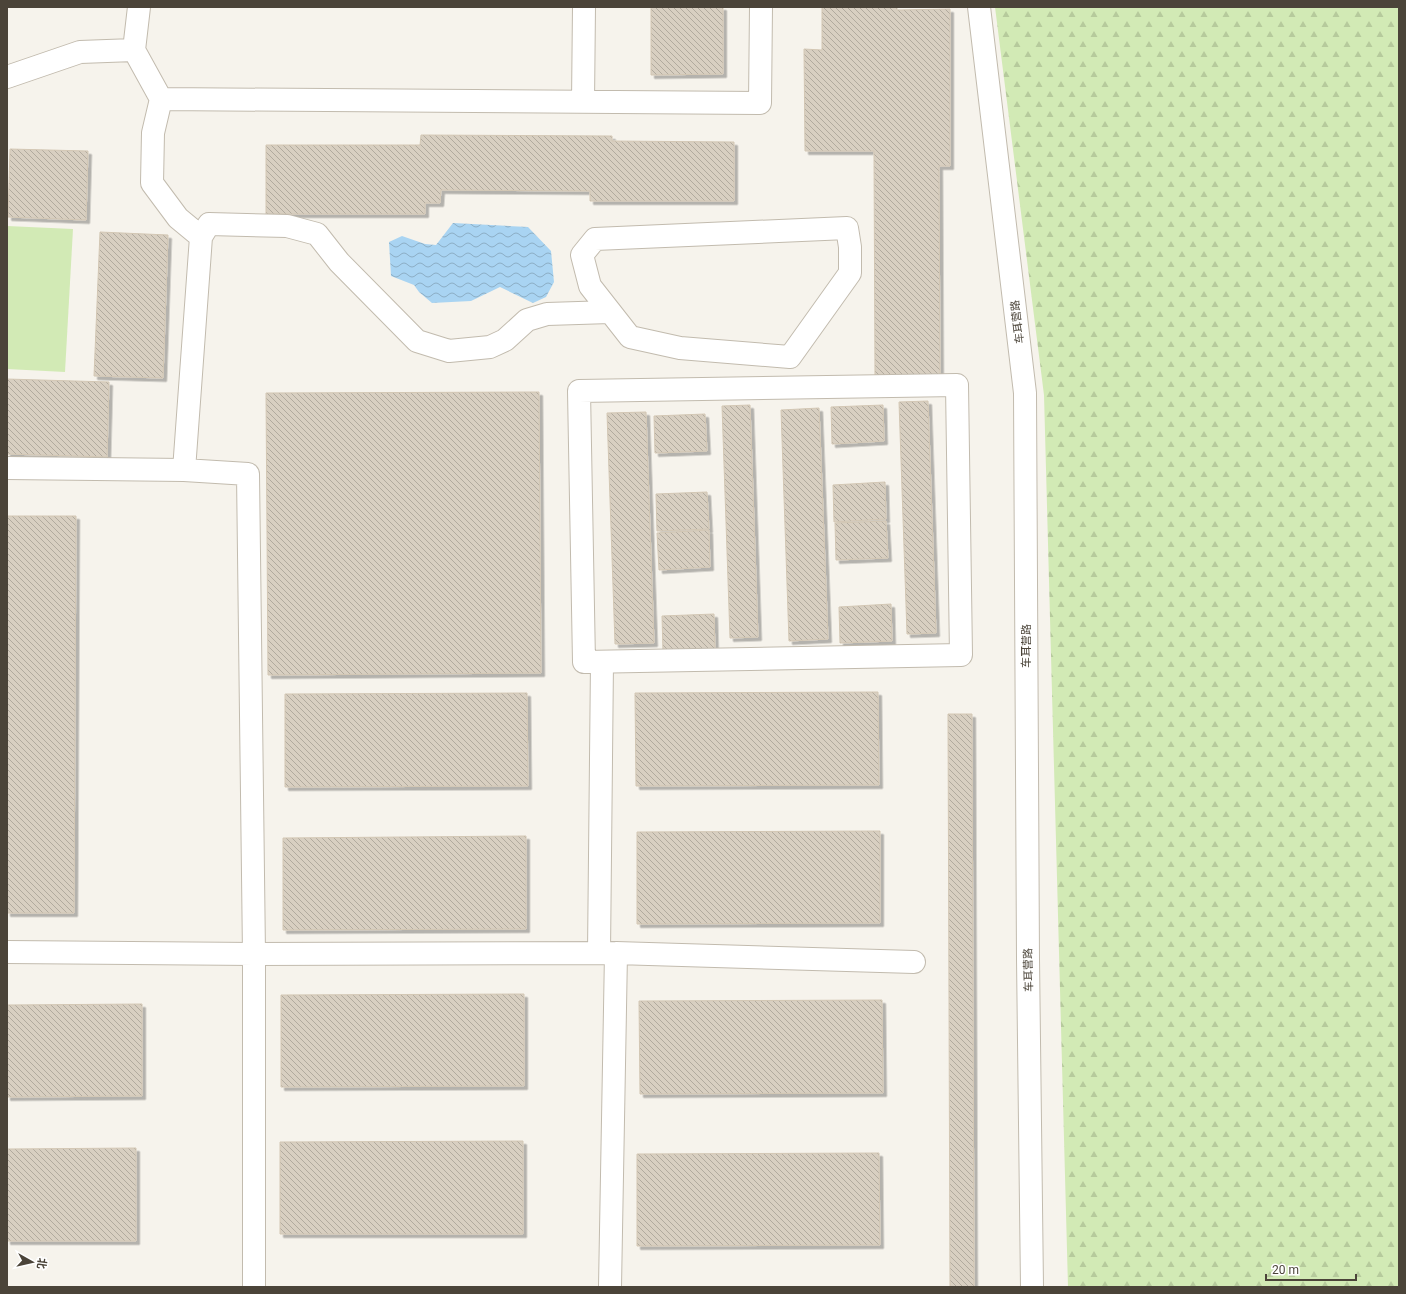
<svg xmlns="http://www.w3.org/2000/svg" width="1406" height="1294" viewBox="0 0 1406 1294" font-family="Roboto,'Noto Sans SC',sans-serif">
	<defs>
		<pattern id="forest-firs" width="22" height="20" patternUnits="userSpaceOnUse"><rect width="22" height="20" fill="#d2eab5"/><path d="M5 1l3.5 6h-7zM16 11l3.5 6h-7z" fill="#b6ca9c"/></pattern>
		<pattern id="water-waves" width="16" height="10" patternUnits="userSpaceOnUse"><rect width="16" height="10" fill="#a9d4f2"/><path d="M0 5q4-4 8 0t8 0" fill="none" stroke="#8caec5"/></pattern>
		<pattern id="building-back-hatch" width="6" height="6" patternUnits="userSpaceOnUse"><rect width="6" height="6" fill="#d8cfc1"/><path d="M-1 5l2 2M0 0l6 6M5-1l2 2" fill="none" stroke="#b1aa9e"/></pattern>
		<filter id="shadow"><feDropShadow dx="3.5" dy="3.5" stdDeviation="0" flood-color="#0004"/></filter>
	</defs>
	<rect width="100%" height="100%" fill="#f6f3ec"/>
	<path fill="url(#forest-firs)" d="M995 7H1399V1287H1068L1044 395Z"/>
	<path fill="#d2eab5" d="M7 226 73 229 65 372 7 369Z"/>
	<path fill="url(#water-waves)" d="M453 223 528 227 551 251 554 282 546 297 533 303 500 287 471 301 432 303 419 292 414 285 391 276 389 242 402 236 425 244 436 245Z"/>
	<path fill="url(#building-back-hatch)" stroke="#d3c7b4" filter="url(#shadow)" d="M651 7H723V74L651 75Z
		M822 7H897V10L950 9V166H939L940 379H875L874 151H805L804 49 822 50Z
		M421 135 612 136V141L734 142V201H590V191L441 190 440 203H425V214H266V145H420Z
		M10 149 88 151 86 220 8 217Z
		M100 232 168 235 163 378 94 376Z
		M7 379 109 382 107 457 7 454Z
		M539 392 541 673 268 675 266 393Z
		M928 401 936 633 907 634 899 402Z
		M750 405 758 637 730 638 722 406Z
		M883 405 884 441 832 444 831 407Z
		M819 408 828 639 789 641 781 410Z
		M646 412 654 643 615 644 607 413Z
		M705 414 707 451 655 453 654 416Z
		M885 482 886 519 834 522 833 485Z
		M707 492 709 529 657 531 656 494Z
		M7 516H76L74 913H7Z
		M886 521 888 558 836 560 835 523Z
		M709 530 710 567 659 570 657 533Z
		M891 604 892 641 840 643 839 607Z
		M714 614 715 651 663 653 662 616Z
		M878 692 879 785 636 786 635 693Z
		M527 693 528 786 285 787V694Z
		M948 714H972L974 1287H950Z
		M880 831V923L637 924V832Z
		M526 836V929L283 930V838Z
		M524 994V1086L281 1087V995Z
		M882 1000 883 1093 640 1094 639 1001Z
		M142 1004V1096L7 1097V1005Z
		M523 1141V1234H280V1142Z
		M136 1148V1241H7V1149Z
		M879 1153 880 1245 637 1246V1154Z"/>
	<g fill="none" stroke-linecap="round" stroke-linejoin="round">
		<g stroke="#c2bbae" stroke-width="24">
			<path id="minor" d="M134 50 139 7
				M7 77 80 52 134 50 161 99 760 103 761 7
				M583 102 584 7
				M847 228 850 247V273L790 357 680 348 630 337 590 286 582 255 595 239Z
				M201 237 209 224 287 226 317 234 339 262 417 341 449 351 490 347 505 340 527 320 547 314 610 312
				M957 385 961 655 584 662 579 391Z
				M7 468 184 470 201 237 178 218 152 183 153 133 161 99
				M184 470 248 474 254 954V1287
				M7 952 254 954 616 953 914 962
				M599 953 602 662
				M610 1287 616 953"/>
		</g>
		<g stroke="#c2bbae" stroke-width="24">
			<path id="tertiary" d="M979 7 1025 393 1028 959 1032 1287"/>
		</g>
		<use href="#minor" stroke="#fff" stroke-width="22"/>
		<use href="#tertiary" stroke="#fff" stroke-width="22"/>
	</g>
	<g text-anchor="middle" stroke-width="3" stroke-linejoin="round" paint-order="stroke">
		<g font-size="11" fill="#4b4439" stroke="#fff">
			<text transform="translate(1017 322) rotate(-97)" y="4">车耳营路</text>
			<text transform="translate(1026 646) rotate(-90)" y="4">车耳营路</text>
			<text transform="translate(1028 970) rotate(-91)" y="4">车耳营路</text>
		</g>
	</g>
	<rect width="1406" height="1294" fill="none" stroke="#4b4439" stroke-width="16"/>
	<g transform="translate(32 1262) rotate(98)" stroke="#ffffff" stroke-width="3" paint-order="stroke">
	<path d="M0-3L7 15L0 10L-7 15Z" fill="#4b4439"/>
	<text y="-6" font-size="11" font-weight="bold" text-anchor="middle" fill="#4b4439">北</text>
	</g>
	<path d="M1266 1274v6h90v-6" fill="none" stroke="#4b4439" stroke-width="2"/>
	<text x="1272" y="1274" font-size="12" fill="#4b4439" stroke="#ffffff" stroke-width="3" paint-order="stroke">20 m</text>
</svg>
